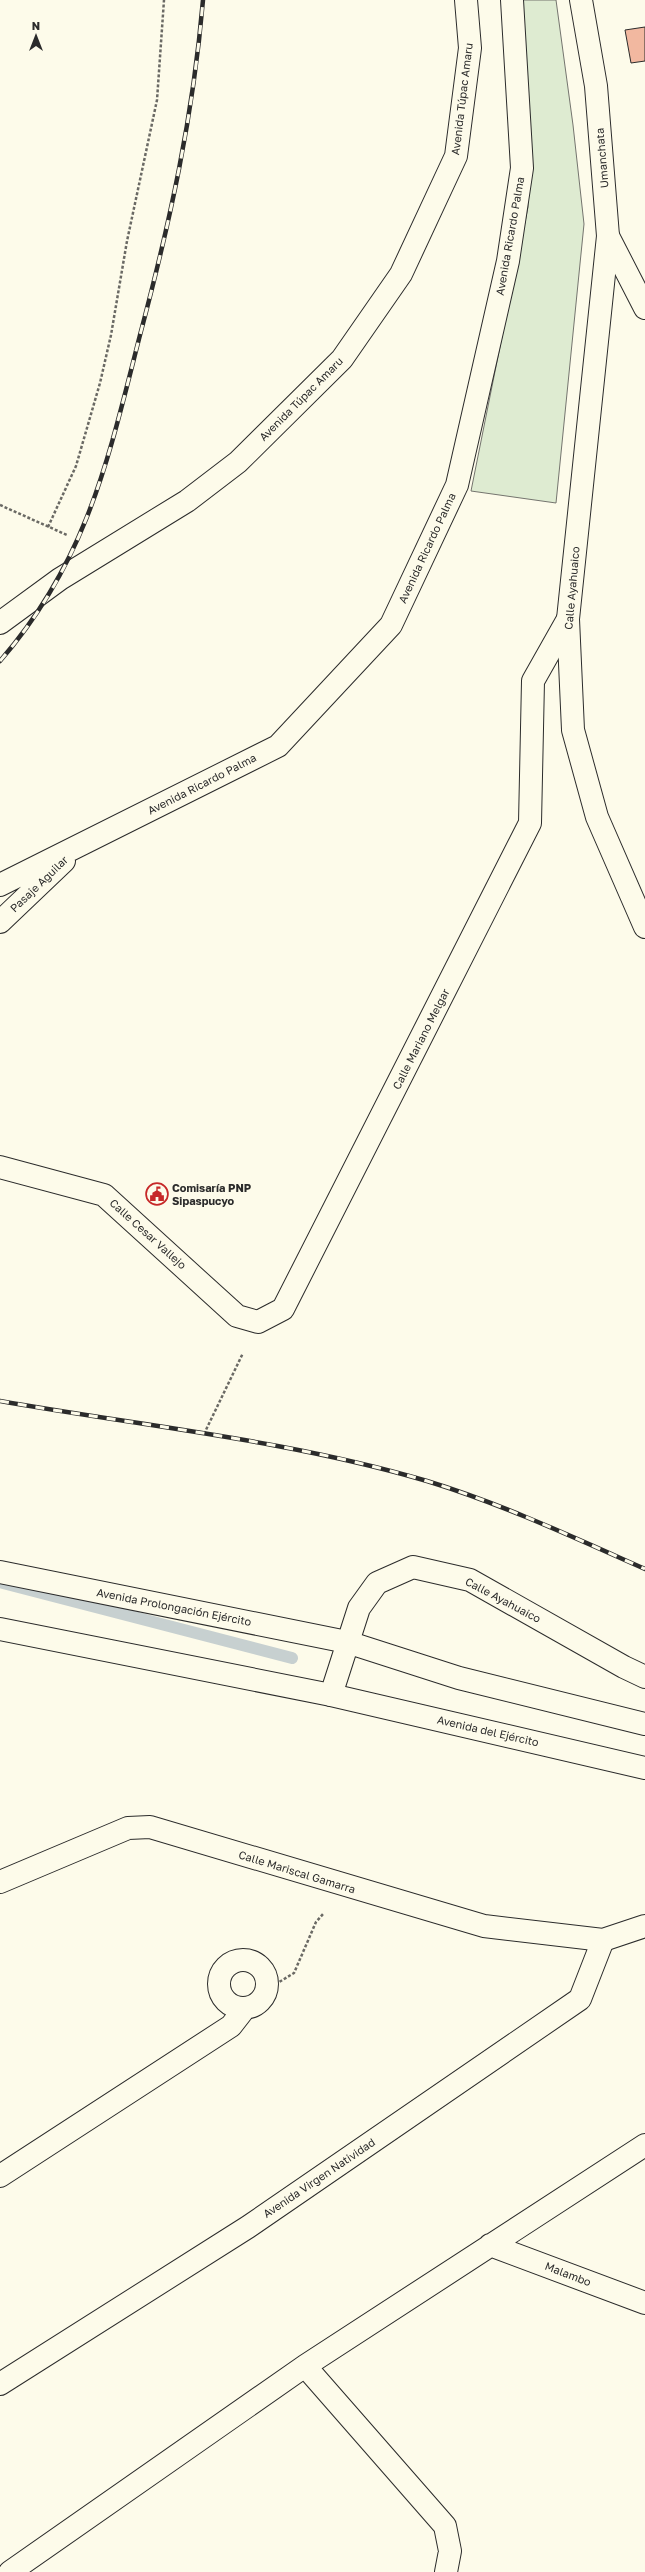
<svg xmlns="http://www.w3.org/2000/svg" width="645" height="2572" viewBox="0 0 645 2572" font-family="'Golos Text',sans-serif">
	<rect width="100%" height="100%" fill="#fdfbea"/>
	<path fill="#deebd1" stroke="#74746e" d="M522 0H556L573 125 584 224 556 503 471 491 528 207Z"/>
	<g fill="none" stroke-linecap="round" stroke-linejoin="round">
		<path stroke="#c7d0d0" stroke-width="12" d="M3 1583 292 1658"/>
	</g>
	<path fill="#f2b8a0" stroke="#2b2b2b" d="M645 27V61L631 63 625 30Z"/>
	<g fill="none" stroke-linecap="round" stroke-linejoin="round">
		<g stroke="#2b2b2b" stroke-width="24">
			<path id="minor" d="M608 236 645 308
				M0 885 278 746 391 625 457 485 508 261 522 168 512 0
				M0 922 64 861
				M0 1167 104 1195 237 1316 258 1322 283 1309 530 823 533 681 568 619
				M0 1572 347 1642
				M0 1629 331 1695
				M219 1984a24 24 0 1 1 48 0a24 24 0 1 1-48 0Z
				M0 2176 231 2026 245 2008
				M490 2245 645 2303
				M305 2366 445 2526 450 2551 446 2572
				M0 2384 248 2227 580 1999 603 1940
				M10 2572 305 2366 645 2145"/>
		</g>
		<g stroke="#2b2b2b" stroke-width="24">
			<path id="tertiary" d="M0 623 60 579 187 501 238 462 342 359 401 274 456 156 470 48 466 0"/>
		</g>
		<g stroke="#2b2b2b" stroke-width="24">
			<path id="secondary" d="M581 0 596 86 608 236 568 619 573 730 597 817 645 927
				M347 1642 459 1678 645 1724
				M645 1677 624 1667 470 1580 413 1567 377 1583 359 1608 331 1695 645 1768"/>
		</g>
		<g stroke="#2b2b2b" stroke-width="24">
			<path id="primary" d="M0 1882 128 1828 150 1827 484 1926 603 1940 645 1926"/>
		</g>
		<path stroke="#6a6964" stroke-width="2.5" stroke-dasharray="3 2" stroke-linecap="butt" d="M0 505 67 535
			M48 527 76 466 100 383 111 335 127 241 157 100 164 0
			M204 1434 243 1353
			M271 1987 294 1973 316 1922 323 1914"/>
		<use href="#minor" stroke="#fdfbea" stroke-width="22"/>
		<use href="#tertiary" stroke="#fdfbea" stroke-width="22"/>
		<use href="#secondary" stroke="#fdfbea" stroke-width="22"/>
		<use href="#primary" stroke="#fdfbea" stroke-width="22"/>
		<g stroke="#2b2b2b" stroke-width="4.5">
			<path id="rail" d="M0 661C87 561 108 460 140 335 170 222 193 117 203 0
				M0 1401C142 1426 288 1440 427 1481 502 1504 573 1537 645 1569"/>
		</g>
		<use href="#rail" stroke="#fdfbea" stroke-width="3" stroke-dasharray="9" stroke-linecap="butt"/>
	</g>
	<defs>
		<g id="civic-ring" transform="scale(1.15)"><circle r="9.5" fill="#fdfbea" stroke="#c62828" stroke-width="1.5"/><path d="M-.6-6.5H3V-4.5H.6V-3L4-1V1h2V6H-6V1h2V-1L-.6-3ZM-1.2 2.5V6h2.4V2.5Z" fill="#c62828"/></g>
	</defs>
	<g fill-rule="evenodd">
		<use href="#civic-ring" x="157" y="1194"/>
	</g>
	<g text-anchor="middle" stroke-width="3" stroke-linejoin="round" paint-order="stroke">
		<g font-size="11" fill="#2b2b2b" stroke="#fdfbea">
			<text transform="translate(462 99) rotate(-83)" y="4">Avenida Túpac Amaru</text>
			<text transform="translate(602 158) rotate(-95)" y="4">Umanchata</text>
			<text transform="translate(510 236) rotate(-80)" y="4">Avenida Ricardo Palma</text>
			<text transform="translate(301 399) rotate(-45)" y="4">Avenida Túpac Amaru</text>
			<text transform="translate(427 548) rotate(-65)" y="4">Avenida Ricardo Palma</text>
			<text transform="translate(572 588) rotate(-85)" y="4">Calle Ayahuaico</text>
			<text transform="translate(202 784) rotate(-27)" y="4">Avenida Ricardo Palma</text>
			<text transform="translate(39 884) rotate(-44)" y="4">Pasaje Aguilar</text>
			<text transform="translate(421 1039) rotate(-63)" y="4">Calle Mariano Melgar</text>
			<text transform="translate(148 1234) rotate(42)" y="4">Calle Cesar Vallejo</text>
			<text transform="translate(503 1600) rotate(28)" y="4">Calle Ayahuaico</text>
			<text transform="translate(174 1607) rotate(11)" y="4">Avenida Prolongación Ejército</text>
			<text transform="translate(488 1731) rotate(13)" y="4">Avenida del Ejército</text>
			<text transform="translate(297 1872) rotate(17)" y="4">Calle Mariscal Gamarra</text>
			<text transform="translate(319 2178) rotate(-34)" y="4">Avenida Virgen Natividad</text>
			<text transform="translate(568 2274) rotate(21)" y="4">Malambo</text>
		</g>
		<g font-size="11" font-weight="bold" fill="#2b2b2b" stroke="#fdfbea" text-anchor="start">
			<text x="172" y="1192">Comisaría PNP<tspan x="172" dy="13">Sipaspucyo</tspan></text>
		</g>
	</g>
	<g transform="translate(36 36)" stroke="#fdfbea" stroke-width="3" paint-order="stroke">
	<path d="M0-3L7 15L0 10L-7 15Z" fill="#2b2b2b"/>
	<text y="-6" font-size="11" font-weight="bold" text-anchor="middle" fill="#2b2b2b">N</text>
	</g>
</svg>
